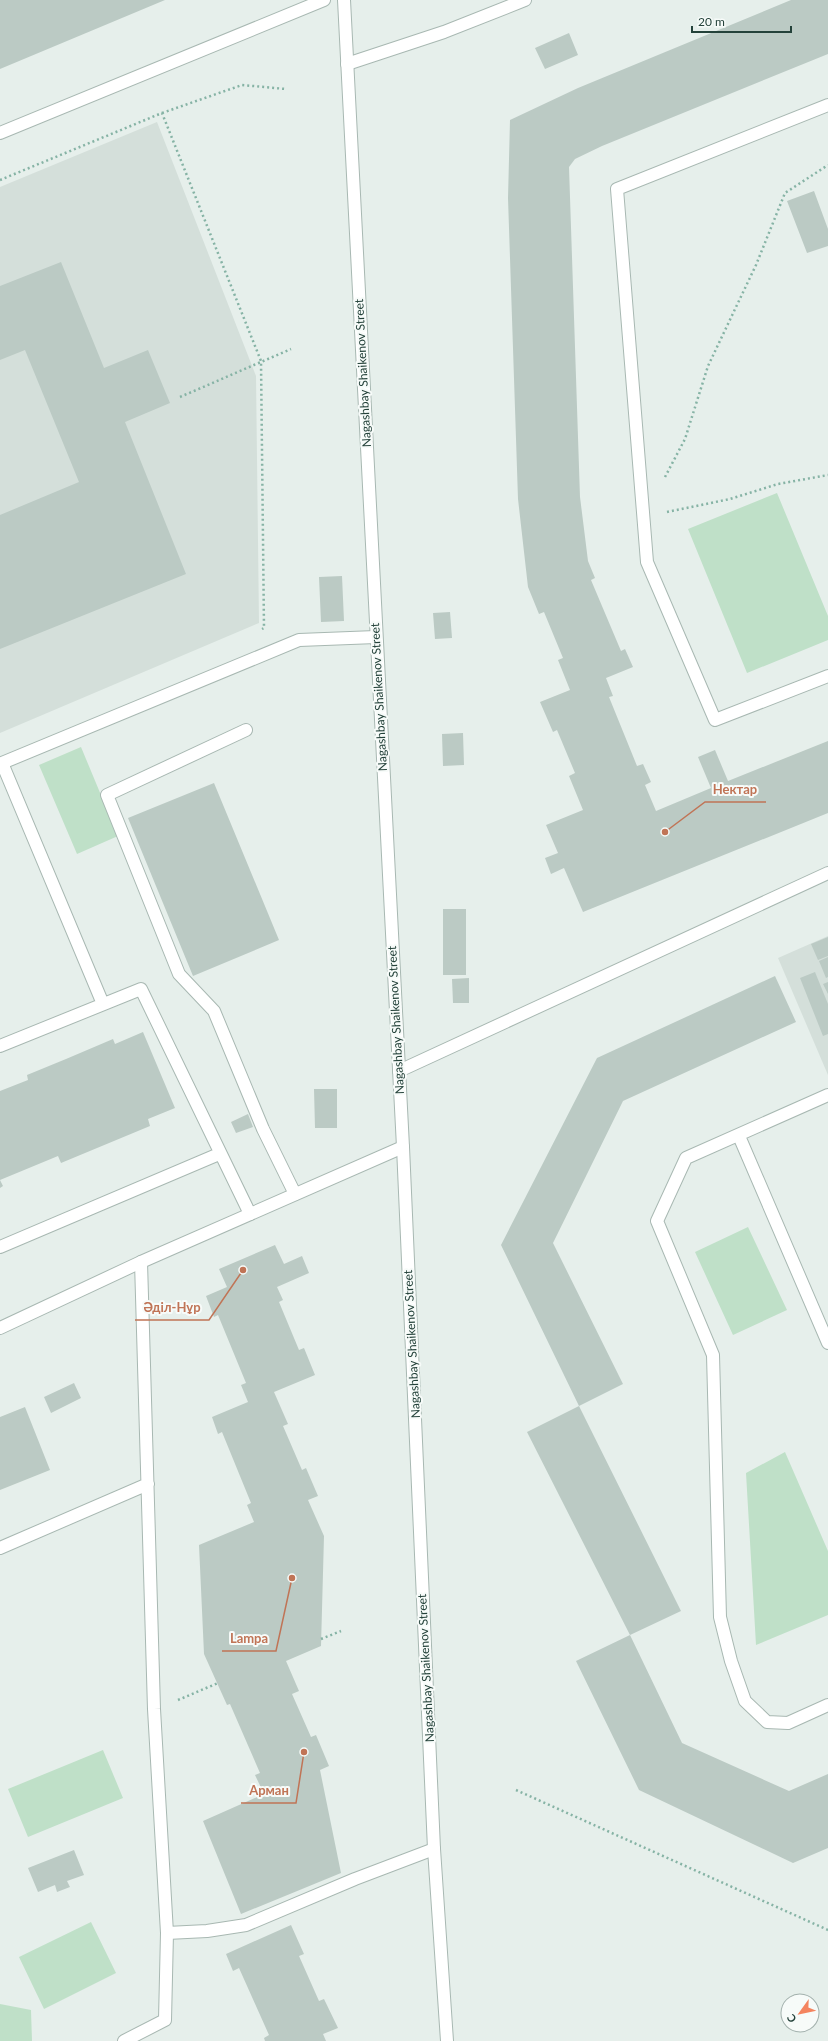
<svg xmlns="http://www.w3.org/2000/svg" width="828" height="2041" viewBox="0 0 828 2041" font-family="Lato,sans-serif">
	<rect width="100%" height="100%" fill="#e6efeb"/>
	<path fill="#d4dfda" d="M157 122 256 376 259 623 0 733V187Z
		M828 936V1075L778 958Z"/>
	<path fill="#bfe0c8" d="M777 493 828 616V640L747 673 688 529Z
		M81 747 118 836 77 854 39 765Z
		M748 1227 787 1310 733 1335 695 1252Z
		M785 1452 828 1551V1615L756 1645 746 1473Z
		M103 1750 123 1798 28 1837 8 1789Z
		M91 1922 116 1973 44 2009 19 1957Z
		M0 2004 31 2010 32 2041H0Z"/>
	<path fill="#bbcac4" d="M0 0H165L0 69Z
		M791 0H828V54L602 146 575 159 569 167 580 497 588 561 595 578 591 580 621 651 625 649 633 667 606 678 613 696 609 697 637 766 643 764 651 782 645 785 656 811 711 788 698 757 715 750 728 781 828 741V813L583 912 564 868 551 874 545 858 558 853 546 825 583 810 569 776 575 773 557 730 553 732 540 702 570 690 558 660 563 658 544 612 539 614 528 587 518 499 508 198 510 120 578 88Z
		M569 33 578 55 545 69 535 48Z
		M814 191 828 229V246L807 253 787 201Z
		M61 262 104 368 148 350 170 403 125 422 186 574 0 649V515L79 482 25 350 0 360V286Z
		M342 576 344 621 321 622 319 577Z
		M450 612 452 638 435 639 433 613Z
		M463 733 464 765 443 766 442 734Z
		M214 783 279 940 193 976 128 818Z
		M443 909H466V975H443Z
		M828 937V956L818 960 811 944Z
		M828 957V977L826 978 819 961Z
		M815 972 828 1004V1034L823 1036 800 978Z
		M775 976 796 1022 623 1101 553 1243 623 1384 579 1406 501 1245 597 1058Z
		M469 978V1003H453L452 979Z
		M828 982V994L823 984Z
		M143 1032 175 1108 148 1119 150 1126 61 1163 58 1156 0 1180 3 1186 0 1188V1091L28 1080 27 1075 66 1059 113 1039 115 1044Z
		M314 1089H337V1128H315Z
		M248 1114 253 1127 236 1133 231 1122Z
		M275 1245 284 1264 302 1256 309 1273 277 1287 283 1300 279 1302 299 1350 304 1348 315 1375 274 1392 288 1424 283 1426 302 1470 306 1468 318 1496 308 1500 324 1536 321 1646 286 1661 299 1691 292 1694 311 1737 316 1735 329 1766 320 1770 341 1873 241 1914 203 1821 264 1794 255 1775 260 1773 230 1704 227 1705 204 1654 199 1545 254 1522 247 1505 251 1503 222 1432 218 1434 212 1417 248 1402 241 1385 246 1383 218 1315 214 1317 206 1296 227 1287 219 1269Z
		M74 1383 81 1398 51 1413 44 1397Z
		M579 1406 681 1611 630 1635 527 1432Z
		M25 1407 50 1470 0 1490V1417Z
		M630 1635 682 1743 789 1791 828 1774V1848L793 1863 639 1790 576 1661Z
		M74 1850 84 1875 67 1881 70 1887 57 1892 55 1885 38 1892 28 1868Z
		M291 1925 304 1954 299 1956 319 2001 324 1999 338 2028 323 2034 326 2041H265L264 2038 269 2035 239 1968 233 1971 226 1954Z"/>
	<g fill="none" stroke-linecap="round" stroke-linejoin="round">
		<g stroke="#a8b8b2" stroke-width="14">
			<path id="service" d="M828 105 617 189 647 562 715 720 828 676
				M0 133 324 0
				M246 730 107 795 179 974 214 1011 263 1129 295 1194
				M2 763 299 640 376 637
				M0 764 2 763 103 1004
				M0 1046 141 989 250 1214
				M828 1095 686 1158 657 1221 713 1355 720 1617 731 1661 745 1701 767 1722 788 1723 828 1705
				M739 1136 828 1343
				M0 1247 219 1154
				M0 1548 148 1484
				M167 1933 207 1931 246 1925 355 1879 434 1849
				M124 2041 165 2020 167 1933 154 1709 141 1262"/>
		</g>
		<g stroke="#a8b8b2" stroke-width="14">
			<path id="minor" d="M347 64 444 32 525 0
				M399 1071 828 873
				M0 1328 141 1262 403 1147"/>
		</g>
		<g stroke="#a8b8b2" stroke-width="14">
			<path id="tertiary" d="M344 0 403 1147 434 1849 447 2041"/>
		</g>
		<path stroke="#86b3a5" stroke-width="2.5" stroke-dasharray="2 3" stroke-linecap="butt" d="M162 113 242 85 286 89
			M0 180 162 113 261 361 264 628 262 629
			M180 397 291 349
			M665 477 685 439 708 366 756 265 785 193 828 165
			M667 512 730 499 778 484 828 475
			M321 1639 341 1631
			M178 1700 218 1683
			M516 1790 828 1930"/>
		<use href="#service" stroke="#fff" stroke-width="12"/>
		<use href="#minor" stroke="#fff" stroke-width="12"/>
		<use href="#tertiary" stroke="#fff" stroke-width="12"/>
	</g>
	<g text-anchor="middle" stroke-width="4" stroke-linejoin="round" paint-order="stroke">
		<g font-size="12" fill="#24423a" stroke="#f7fbf9">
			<text transform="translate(363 373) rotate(-93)" y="4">Nagashbay Shaikenov Street</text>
			<text transform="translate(379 697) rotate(-93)" y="4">Nagashbay Shaikenov Street</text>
			<text transform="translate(396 1020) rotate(-93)" y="4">Nagashbay Shaikenov Street</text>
			<text transform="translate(412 1344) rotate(-93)" y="4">Nagashbay Shaikenov Street</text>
			<text transform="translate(426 1668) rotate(-93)" y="4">Nagashbay Shaikenov Street</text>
		</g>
	</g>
	<path fill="none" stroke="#c07456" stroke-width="1.5" d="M665 832L705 802H766M243 1270L209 1320H135M292 1578L276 1651H222M304 1752L296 1803H241"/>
	<g fill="#c07456" stroke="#f7fbf9" stroke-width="1.5">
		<circle cx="665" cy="832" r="4"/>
		<circle cx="243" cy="1270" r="4"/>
		<circle cx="292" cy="1578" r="4"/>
		<circle cx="304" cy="1752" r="4"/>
	</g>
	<g font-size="13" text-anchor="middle" font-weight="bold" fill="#c07456" stroke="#f7fbf9" stroke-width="4" stroke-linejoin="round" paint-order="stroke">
		<text x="735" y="794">Нектар</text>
		<text x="172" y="1312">Әділ-Нұр</text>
		<text x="249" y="1643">Lampa</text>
		<text x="269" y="1795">Арман</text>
	</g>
	<g transform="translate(800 2013) rotate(237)"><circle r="19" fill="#f7fbf9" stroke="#a3b1ad"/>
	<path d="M0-3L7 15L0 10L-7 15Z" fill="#f4845f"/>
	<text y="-6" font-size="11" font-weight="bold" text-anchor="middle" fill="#24423a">С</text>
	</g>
	<path d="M692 26v6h99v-6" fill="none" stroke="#24423a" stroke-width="2"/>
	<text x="698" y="26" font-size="12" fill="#24423a" stroke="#f7fbf9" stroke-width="3" paint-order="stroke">20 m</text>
</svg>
